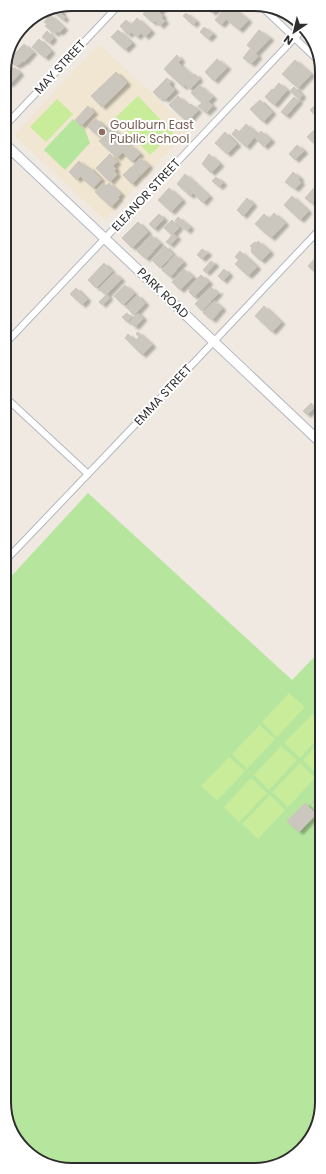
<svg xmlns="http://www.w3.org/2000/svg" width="326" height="1174" viewBox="0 0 326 1174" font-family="Poppins,sans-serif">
	<defs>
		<filter id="shadow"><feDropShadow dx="4" dy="2.5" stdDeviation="1" flood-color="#0004"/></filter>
	</defs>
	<rect width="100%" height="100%" fill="#efe9e1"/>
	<path fill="#f0e6d1" d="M99 44 190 129 105 220 14 135Z"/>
	<path fill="#b6e59e" d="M73 119 85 130 90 143 65 170 44 150Z
		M88 493 292 680 321 650 322 1106 305 1147 267 1169H58L24 1150 5 1115V583Z"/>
	<path fill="#c9ec9a" d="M138 96 173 133 150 155 115 118Z
		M57 99 73 114 46 142 30 127Z
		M289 693 305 707 277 737 262 722Z
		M312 714 321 723V735L300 758 284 743Z
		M260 725 275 739 247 769 232 754Z
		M321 740 322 771 318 775 303 760Z
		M281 746 297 760 269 790 254 775Z
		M229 757 245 771 217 801 201 786Z
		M300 763 315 778 288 807 272 792Z
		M251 778 267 793 239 822 224 807Z
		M270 795 285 810 258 839 242 824Z"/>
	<path fill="#cbc7bf" stroke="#cbc5ba" filter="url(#shadow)" d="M205 6H219L212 13Z
		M227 6H231L248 20 239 30 226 19 221 25 215 20Z
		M149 7H163L159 12 163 16 161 18 165 21 160 26 155 21 153 23 143 14Z
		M50 9H58L62 12 61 13 65 18 63 20Z
		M186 13 196 21 193 25 183 16Z
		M50 15 64 28 59 33 57 31 55 34 45 26 47 24 44 22Z
		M137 18 151 31 145 37 132 24Z
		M126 20 140 33 137 37 131 32 128 35 120 26Z
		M204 27 213 34 208 39 200 32Z
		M118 30 132 43 125 50 111 37Z
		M259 30 270 38 256 53 247 45Z
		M47 31 53 38 49 43 42 37Z
		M39 39 51 51 45 58 32 47Z
		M24 44 33 52 24 62 23 61 19 65 18 64 16 66 9 60Z
		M250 49 258 56 251 64 243 58Z
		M177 55 181 60 178 63 193 76 195 74 199 79 190 89 185 85 183 87 164 69Z
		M217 59 227 67 214 81 205 72Z
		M295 60 311 74 298 88 282 74Z
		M6 64 13 70 15 68 20 73 10 84 9 83 4 88V72L5 71 4 68Z
		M116 72 127 83 102 107 91 96Z
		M167 78 171 82 169 84 175 90 165 100 163 98H159L153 92Z
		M279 83 287 90 274 105 265 97 272 89 273 90Z
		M199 85 213 97 208 102 213 106 206 113 198 106 202 103 191 93Z
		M294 87 302 95 299 99 290 91Z
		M178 96 189 106 191 104 198 110 187 122 169 105Z
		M294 97 299 101 286 116 281 112Z
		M321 99V115L318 118 310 110Z
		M260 100 272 112 263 122 250 109Z
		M88 106 94 112 81 126 75 120Z
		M96 119 105 127 97 135 88 127Z
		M246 124 257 134 246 147 232 134 236 129 239 132Z
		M112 128 130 145 117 158 99 141Z
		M314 130 321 136V144L318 147 307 137Z
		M261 131 271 140 264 147 255 138Z
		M225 132 237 144 227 154 215 143Z
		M297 145 304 151 295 160 289 154Z
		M131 146 140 154 132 162 123 153Z
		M110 154 117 162 113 166 116 169 114 171 117 174 110 182 96 168Z
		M209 154 220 164 211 173 202 164Z
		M140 158 149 166 141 175 132 167Z
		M79 161 88 169 89 167 101 179 93 188 80 176 77 180 69 172Z
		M131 167 140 175 132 184 123 175Z
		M293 172 300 178 298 180 301 182 295 189 285 182Z
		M185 174 209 196 203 203 193 193 190 196 177 184Z
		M216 177 223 183 219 187 212 181Z
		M103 183 106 186 109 183 121 194 118 197 119 198 111 207 95 192Z
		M169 188 182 200 171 212 158 200Z
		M314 188 321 195V198L318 201 316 199 311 203 305 198Z
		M292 196 308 211 300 220 284 205Z
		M247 198 253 204 243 216 237 210Z
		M274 213 285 223 271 238 255 224 264 214 269 219Z
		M159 214 164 219 154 229 149 224Z
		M178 217 190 227 187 231 175 221Z
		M172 220 179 227 172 235 164 228Z
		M138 222 148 232 132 248 122 238Z
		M173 234 177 237 170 245 166 242Z
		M151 235 160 243 146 259 137 251Z
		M258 241 270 252 261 261 251 252 252 251 251 250 252 248 250 246 255 242 257 243Z
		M165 246 173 254 160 268 152 260Z
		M202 249 208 253 202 259 197 255Z
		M240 251 257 267 248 276 235 264 239 260 235 257Z
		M175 255 183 262 170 277 162 270Z
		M317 256 321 260V274L319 276 308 266Z
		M211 261 215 264 206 273 203 270Z
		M104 263 112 271 96 288 88 280Z
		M184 269 193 277 180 290 172 282Z
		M224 269 229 274 223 281 218 276Z
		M114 273 121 279 106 295 99 289Z
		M201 275 209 282 194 297 189 292 190 290 188 288Z
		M125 285 134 293 123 305 114 296Z
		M211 287 216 292 218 291 219 292 202 311 195 304Z
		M76 288 87 299 82 305 70 294Z
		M106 295 109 297 102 305 99 302Z
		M137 295 145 303 134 315 126 307Z
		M214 301 222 308 212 320 203 313Z
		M264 306 281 322 272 332 255 316Z
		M127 313 131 317 127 322 122 317Z
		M138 313 143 318 135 327 129 322Z
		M138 332 152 345 142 355 125 338 128 334 135 341 139 337 136 334Z
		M311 403 315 407 307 415 303 411Z
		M322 792V811L312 802Z
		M305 803 316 814 299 832 287 821Z"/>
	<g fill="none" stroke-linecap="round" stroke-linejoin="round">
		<g stroke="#b4b7c1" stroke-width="8">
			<path id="street" d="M260 5 321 63
				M4 127 116 8
				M4 345 304 28
				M4 396 88 474
				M5 561 151 408 321 228"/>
		</g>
		<g stroke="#b4b7c1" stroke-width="11">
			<path id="secondary" d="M4 143 321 443"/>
		</g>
		<use href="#street" stroke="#fff" stroke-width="6"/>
		<use href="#secondary" stroke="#fff" stroke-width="9"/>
	</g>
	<circle fill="#8d6e63" stroke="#fff" stroke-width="1.5" cx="102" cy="132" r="4"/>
	<g text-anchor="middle" stroke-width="4" stroke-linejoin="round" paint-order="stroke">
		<g font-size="12" fill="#2e2e2e" stroke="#fff">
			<text transform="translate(60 67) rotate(-47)" y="4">MAY STREET</text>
			<text transform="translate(146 195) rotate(-47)" y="4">ELEANOR STREET</text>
			<text transform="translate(163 293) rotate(44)" y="4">PARK ROAD</text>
			<text transform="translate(163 395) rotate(-47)" y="4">EMMA STREET</text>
		</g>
		<g font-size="12" fill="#785e54" stroke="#fff" text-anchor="start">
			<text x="110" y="129">Goulburn East<tspan x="110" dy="14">Public School</tspan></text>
		</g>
	</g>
	<path d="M0 0H326V1174H0ZM72 11H254A61 61 0 0 1 315 72V1102A61 61 0 0 1 254 1163H72A61 61 0 0 1 11 1102V72A61 61 0 0 1 72 11Z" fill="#fff" fill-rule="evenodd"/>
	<path fill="none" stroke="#2e2e2e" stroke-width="2" d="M72 11H254A61 61 0 0 1 315 72V1102A61 61 0 0 1 254 1163H72A61 61 0 0 1 11 1102V72A61 61 0 0 1 72 11Z"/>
	<g transform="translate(294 32) rotate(215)" stroke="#ffffff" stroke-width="3" paint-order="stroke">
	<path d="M0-3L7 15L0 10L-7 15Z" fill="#2e2e2e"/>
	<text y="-6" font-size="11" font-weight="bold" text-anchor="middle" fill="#2e2e2e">N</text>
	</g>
</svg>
